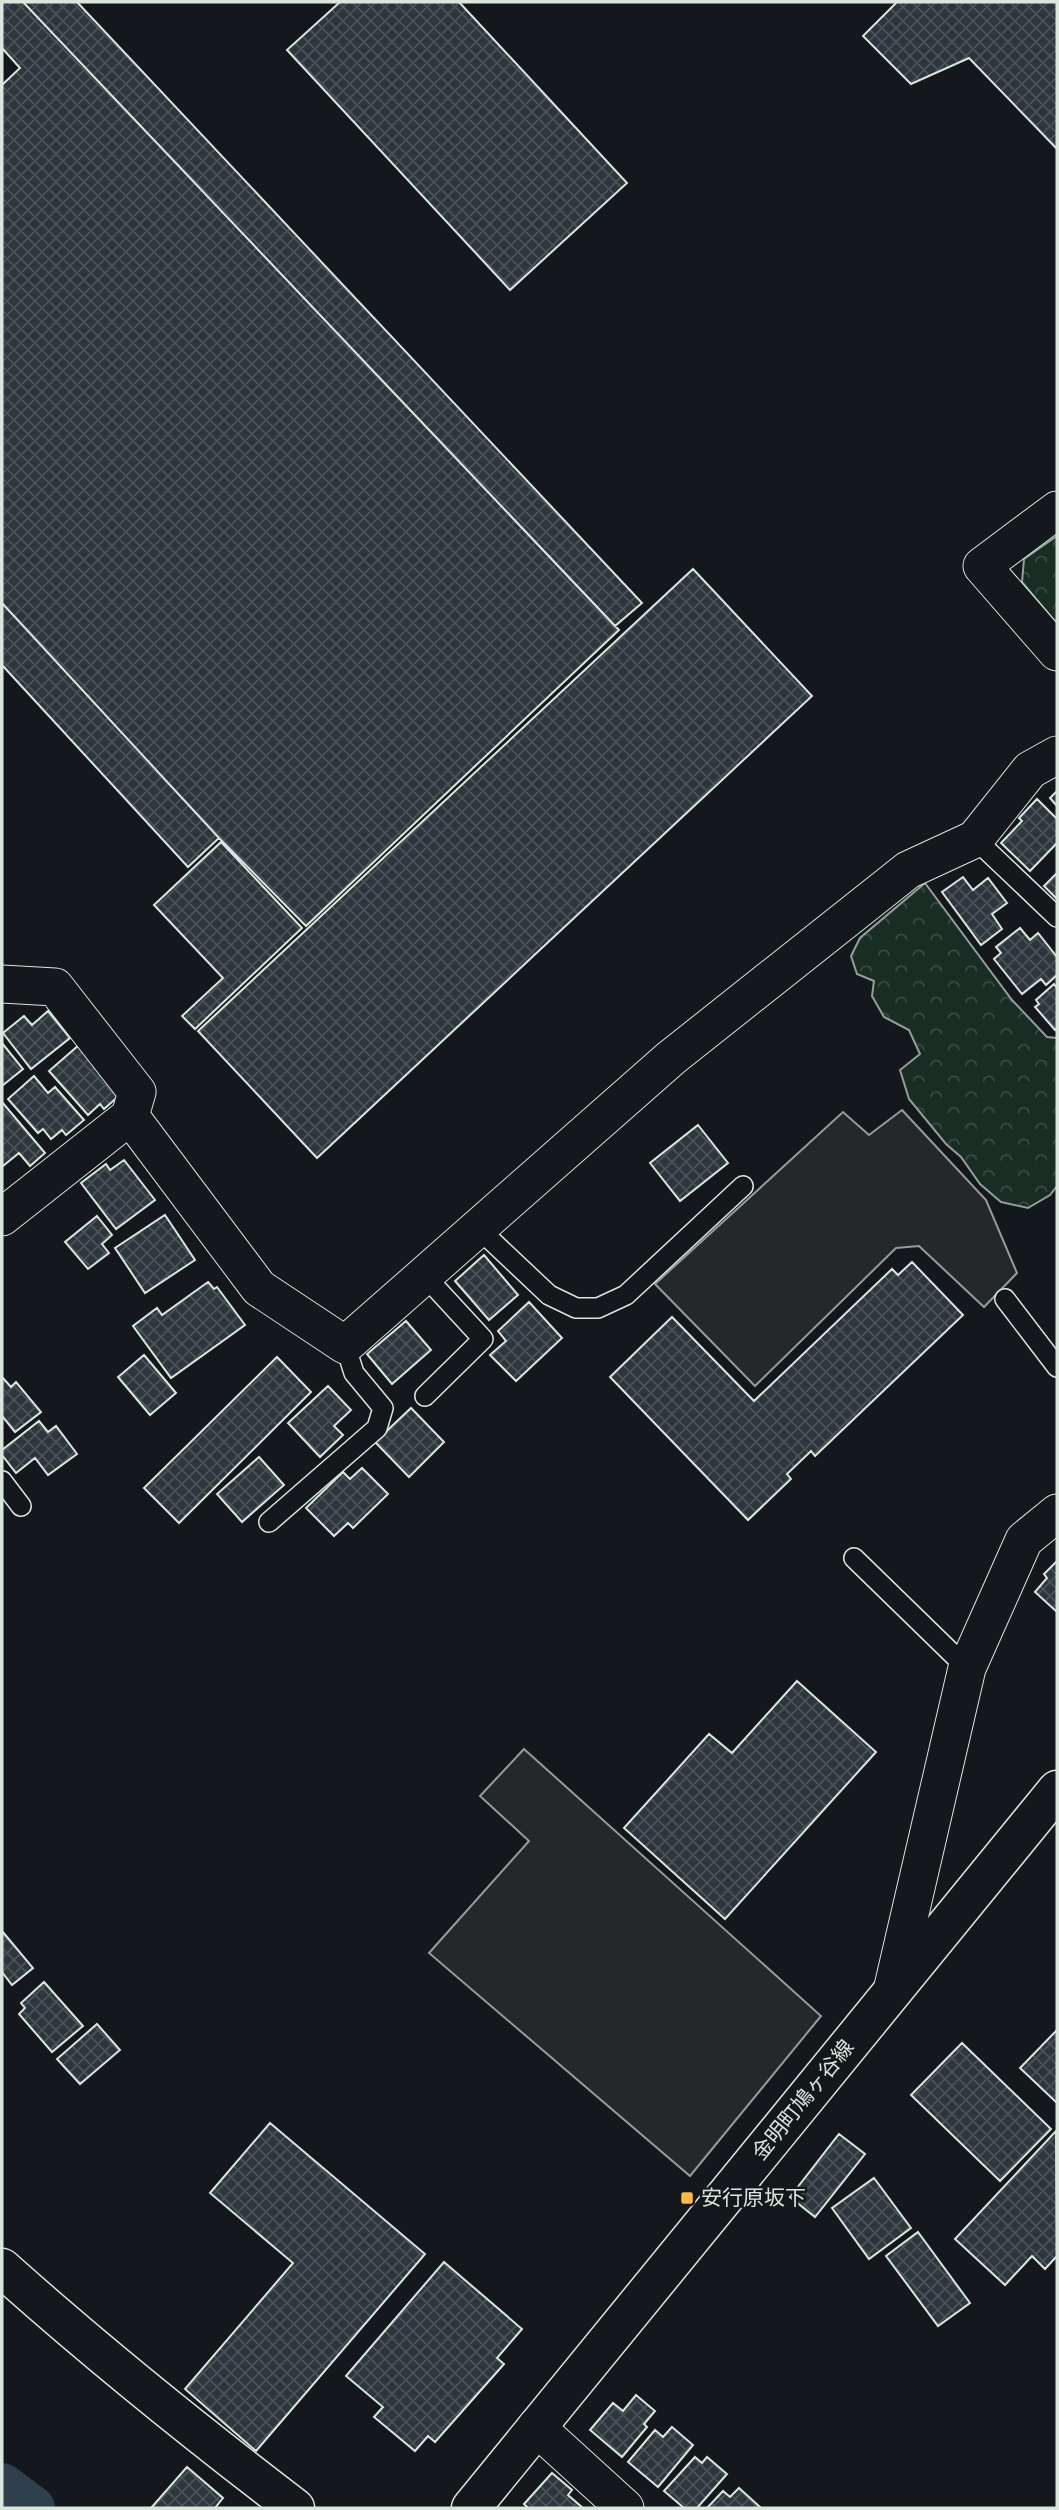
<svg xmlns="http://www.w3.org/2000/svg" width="1059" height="2510" viewBox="0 0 1059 2510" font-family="Barlow,'Noto Sans JP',sans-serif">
	<defs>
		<pattern id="forest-crowns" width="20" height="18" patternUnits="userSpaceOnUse" patternTransform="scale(1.75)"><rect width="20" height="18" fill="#1a2d24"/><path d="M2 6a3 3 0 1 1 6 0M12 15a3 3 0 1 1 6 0" fill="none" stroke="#3b4b43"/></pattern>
		<pattern id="building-cross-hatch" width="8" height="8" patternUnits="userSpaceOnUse" patternTransform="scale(1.75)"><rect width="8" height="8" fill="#2c363c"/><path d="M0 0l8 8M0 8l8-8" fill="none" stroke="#4a5358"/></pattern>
	</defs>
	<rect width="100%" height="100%" fill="#14181c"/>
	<path fill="url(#forest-crowns)" stroke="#939e99" stroke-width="2" d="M1057 536V624L1022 582 1024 559Z
		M925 883 1012 1000 1047 1037 1057 1038V1186L1050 1195 1028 1208 1001 1202 980 1184 961 1157 946 1144 909 1099 900 1070 920 1054 909 1030 884 1017 872 996 874 981 857 974 851 956 860 938Z"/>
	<path fill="#24282b" stroke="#939e99" stroke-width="2" d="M902 1110 986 1200 1017 1273 984 1307 919 1246 896 1248 755 1386 655 1284 843 1112 869 1135Z
		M524 1749 821 2016 690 2176 429 1953 529 1841 480 1796Z"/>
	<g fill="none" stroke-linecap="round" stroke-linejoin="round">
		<path stroke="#2f3f4d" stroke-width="44" d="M2 2485 33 2508"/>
	</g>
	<path fill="url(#building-cross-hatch)" stroke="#d8e6dc" stroke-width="2" d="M2 2H23L619 630 306 926 219 838 2 603V85L20 68 2 48Z
		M23 2H77L642 603 615 626Z
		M340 2H459L627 183 510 290 287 50Z
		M897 2H1057V149L969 58 911 84 863 36Z
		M693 569 812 696 317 1158 198 1031Z
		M2 603 219 838 188 867 2 665Z
		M1057 791V806L1050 798Z
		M1037 799 1057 819V843L1030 871 1001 843 1022 821 1019 818Z
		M221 842 302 928 195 1029 182 1016 223 978 154 905Z
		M1057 873V899L1044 886Z
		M963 877 973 890 988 878 1007 903 992 914 1002 929 981 945 942 892Z
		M1020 928 1030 940 1038 933 1057 957V975L1046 985 1041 979 1022 994 994 959 1001 953 996 947Z
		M1054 984 1057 988V1028L1055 1030 1035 1007 1039 1004 1036 1000Z
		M48 1011 70 1038 31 1069 3 1033 24 1016 32 1025Z
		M2 1043 23 1069 2 1086Z
		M79 1045 121 1094 104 1109 100 1104 88 1115 49 1071Z
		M34 1076 48 1093 55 1087 84 1120 66 1135 62 1130 51 1139 43 1129 38 1133 8 1099Z
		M2 1102 45 1153 30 1166 19 1153 3 1166 2 1164Z
		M698 1125 728 1163 680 1201 650 1163Z
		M124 1160 155 1200 116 1229 81 1183 106 1164 110 1170Z
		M165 1215 195 1260 145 1293 115 1248Z
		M97 1216 112 1235 102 1244 109 1253 88 1269 65 1242Z
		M484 1255 518 1295 489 1320 455 1281Z
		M912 1262 963 1315 815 1456 811 1451 787 1474 791 1479 748 1520 610 1377 672 1317 754 1401 892 1269 898 1275Z
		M208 1282 214 1289 217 1287 245 1325 171 1378 133 1326 157 1308 162 1315Z
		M529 1302 562 1338 516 1381 490 1355 506 1341 498 1331Z
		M406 1321 431 1350 392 1384 367 1354Z
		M144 1355 176 1393 150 1415 118 1377Z
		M277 1357 311 1392 179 1523 144 1488Z
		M2 1377 11 1387 16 1382 41 1412 15 1432 2 1416Z
		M328 1386 351 1410 334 1426 343 1435 320 1457 288 1423Z
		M411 1408 444 1442 409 1477 375 1442Z
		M39 1421 48 1432 56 1426 77 1454 48 1475 35 1458 16 1473 2 1455V1450Z
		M259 1457 284 1485 242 1522 217 1494Z
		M362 1468 388 1494 353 1528 348 1523 334 1536 306 1508 343 1472 350 1479Z
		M1057 1561V1612L1035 1592 1047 1578 1044 1574Z
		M797 1681 876 1752 725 1919 624 1828 709 1734 732 1753Z
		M2 1931 33 1968 12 1985 2 1972Z
		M44 1982 83 2026 52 2052 19 2014 25 2008 21 2003Z
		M97 2024 120 2050 80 2084 57 2059Z
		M1057 2030V2103L1020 2068Z
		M962 2043 1051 2129 1000 2181 911 2095Z
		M270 2123 425 2254 256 2451 185 2389 293 2263 210 2193Z
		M1056 2131 1057 2256 1045 2269 1032 2256 1005 2285 955 2239Z
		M839 2134 865 2154 815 2217 790 2197Z
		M874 2178 911 2228 869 2259 832 2208Z
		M918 2232 970 2303 938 2326 886 2256Z
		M444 2262 522 2329 497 2358 504 2364 435 2442 428 2436 415 2451 374 2417 383 2407 346 2376Z
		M636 2395 655 2411 644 2424 647 2427 622 2457 590 2430 613 2403 623 2411Z
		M672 2427 693 2445 658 2487 628 2462 655 2430 663 2437Z
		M695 2457 702 2463 707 2457 727 2474 697 2508H684L664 2491Z
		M187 2467 223 2498 215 2508H151Z
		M552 2473 572 2490 568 2495 583 2508H528L524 2504Z
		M739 2488 760 2507 758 2508H707L723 2491 730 2497Z"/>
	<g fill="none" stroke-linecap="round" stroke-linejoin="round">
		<g stroke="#d8e6dc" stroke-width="22">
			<path id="service" d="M975 839 1057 917
				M478 1228 549 1295 576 1308H598L626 1295 743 1186
				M424 1275 483 1339 425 1396
				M1005 1299 1057 1367
				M2 1481 21 1506
				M269 1522 377 1428 383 1408 354 1373 345 1345
				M854 1558 967 1668"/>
		</g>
		<g stroke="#d8e6dc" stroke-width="39">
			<path id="minor" d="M1057 510 982 566 1057 652
				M2 984 55 987 137 1092 130 1116 2 1217
				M130 1116 259 1288 345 1345 671 1058 908 870 975 839 1030 770 1057 755
				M892 1991 967 1668 1024 1540 1057 1513
				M536 2427 625 2508"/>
		</g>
		<g stroke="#d8e6dc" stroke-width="41">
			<path id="tertiary" d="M2 2268C96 2352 194 2431 295 2508"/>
		</g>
		<g stroke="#d8e6dc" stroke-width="41">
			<path id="secondary" d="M471 2508 1057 1790"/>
		</g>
		<use href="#service" stroke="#14181c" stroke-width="19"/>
		<use href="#minor" stroke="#14181c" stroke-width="37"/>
		<use href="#tertiary" stroke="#14181c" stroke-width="38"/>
		<use href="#secondary" stroke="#14181c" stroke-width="38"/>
	</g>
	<rect fill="#ffb74d" stroke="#14181c" stroke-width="2.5" x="680" y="2191" width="14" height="14" rx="3.5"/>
	<g text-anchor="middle" stroke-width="5" stroke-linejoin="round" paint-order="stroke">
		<g font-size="21" fill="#d8e6dc" stroke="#14181c">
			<text transform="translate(803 2100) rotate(-51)" y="7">金明町鳩ヶ谷線</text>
		</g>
		<g font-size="21" fill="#d8e6dc" stroke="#14181c" text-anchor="start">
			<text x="701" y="2205">安行原坂下</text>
		</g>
	</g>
	<rect width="1059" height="2510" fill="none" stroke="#d8e6dc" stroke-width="7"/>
</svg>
